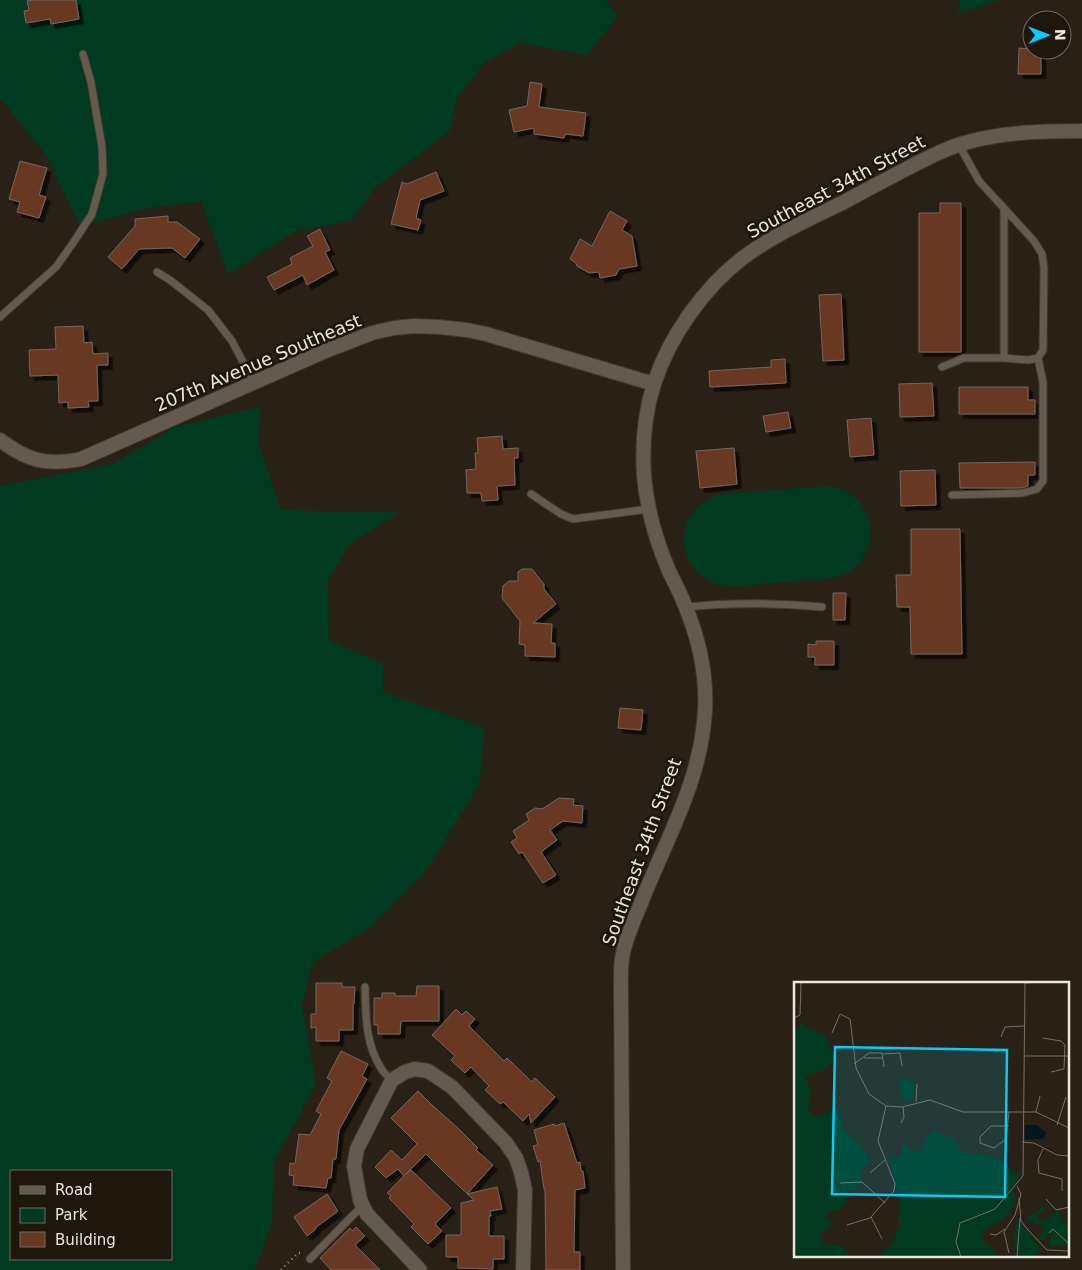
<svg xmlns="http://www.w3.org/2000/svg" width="1082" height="1270" viewBox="0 0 1082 1270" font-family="'DejaVu Sans',sans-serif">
	<defs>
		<filter id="shadow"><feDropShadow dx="4.5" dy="4.5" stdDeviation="0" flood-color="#0009"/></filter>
	</defs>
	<rect width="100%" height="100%" fill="#292115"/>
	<path fill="#003a20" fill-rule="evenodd" d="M0 0H605L618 16 587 55 520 43 485 62 457 98 450 131 376 187 351 221 294 232 228 274 201 201 148 208 80 226 46 155 1 99H0Z
		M960 0H1000L958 14Z
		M261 406 258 442 281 510 361 512H400L349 545 328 581 329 640 383 664V692L455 717 485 729 479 785 426 871 369 929 314 961 302 1004 316 1085 274 1161 272 1222 255 1270H0V486L113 464 175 427ZM171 1171V1259H11V1171Z
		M826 486C859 488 879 519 867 550 863 558 858 566 850 571 845 574 838 576 832 578 808 580 784 582 760 584 748 585 734 588 722 585 699 580 682 560 684 535 687 513 700 502 719 494Z"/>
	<path fill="#673821" stroke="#75665e" filter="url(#shadow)" d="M33 0H76L79 19 51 24 50 19 26 23 24 11 29 10 27 1Z
		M1019 48 1041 50V74H1018Z
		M530 82 542 84 539 107 586 113 583 136 565 134 564 138 534 134V128L514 132 509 110 527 106Z
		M20 161 47 168 39 195 46 197 39 218 17 212 20 202 9 199Z
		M436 172 444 191 420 200 416 218 421 220 418 230 391 224 402 182 407 184Z
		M940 203H961V352H919V213H940Z
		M610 211 627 221 622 230 632 236 637 266 619 269 616 275 600 278 599 272 589 273 577 266 576 263 570 259 580 239 592 246Z
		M168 216V222H177L200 239 185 258 172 248 139 249 122 269 108 257 135 226V219Z
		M320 229 330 250 325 252 334 270 307 285 303 275 274 290 267 277 292 264 290 258 313 246 307 236Z
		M841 294 844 360 823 361 819 295Z
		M83 326 84 343 92 342 93 354 108 353V365H97L98 401H88L89 407 68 408V402L59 403 58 375 30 376 29 350 56 349 55 327Z
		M785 359 786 383 710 387 709 371 771 367V360Z
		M932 383 934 416 900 417 899 384Z
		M959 387H1028V400H1035V414H959Z
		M788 412 791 428 766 432 763 416Z
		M871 418 874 455 850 457 847 420Z
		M502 436 503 449 518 448V458H514L515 485 497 486 498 500 482 501 481 493H467L466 470 476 469 475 453H478L477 438Z
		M734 448 737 484 700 488 696 451Z
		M1035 462V475H1028V486L1022 488H960L959 463Z
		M935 470 936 505 901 506 900 471Z
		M911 529H960L962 654H911L910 607H897L896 575H911Z
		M522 569H532L544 584V589L556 604 533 623 552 624 551 643H555V657L525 656V645L519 644 520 621 502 598 503 586 509 581H518V572Z
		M833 593H846L845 620H833Z
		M816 641H834V665H815V657H808V644L816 645Z
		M620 708 643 710 641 730 618 728Z
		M559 798 574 799 573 805 583 806 582 823 563 821 550 830 557 840 541 852 556 875 543 883 522 852 519 854 511 842 517 838 513 831 529 820 526 814 535 808 542 809Z
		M316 983H342V987H355L354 1004H353V1030H339V1041H316V1027L311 1028V1014H316Z
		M417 986H439V1021H401L400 1034H378V1025H374V998H382V993H395V996H416Z
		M456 1009 462 1015 466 1011 475 1019 469 1026 504 1061 507 1058 532 1082 535 1078 555 1097 531 1123 529 1114 523 1121 503 1102 500 1104 485 1090 489 1086 471 1067 465 1073 451 1060 455 1056 432 1035Z
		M341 1051 368 1064 362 1076 367 1079 339 1130 336 1159H333L331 1178H328L326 1188 293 1185 294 1176 289 1175 290 1163 295 1164 299 1134 310 1135 321 1114 316 1111 332 1081 327 1078Z
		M418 1091 433 1106 460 1130 478 1148 476 1150 493 1165 467 1194 497 1187 502 1209 490 1211 491 1216H489V1236H504V1259H493V1269L458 1268V1257H446V1235H461V1203L474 1200 447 1175 426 1154 405 1175 411 1170 451 1208 435 1224 442 1231 428 1244 411 1227 414 1224 389 1198 391 1196 387 1193 404 1176 398 1169 386 1178 375 1167 391 1150 402 1160 417 1144 391 1118Z
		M564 1123 577 1163 580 1162 581 1171H583L585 1188 575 1190 574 1252H580V1270H546L545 1189H544L540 1161 538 1162 533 1146 538 1145 534 1130 554 1124 555 1126Z
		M327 1194 338 1211 315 1228 316 1229 307 1236 294 1217Z
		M356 1227 365 1236 355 1245 380 1270H331L320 1258 350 1228 353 1231Z"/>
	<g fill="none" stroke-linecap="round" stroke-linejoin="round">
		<g stroke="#413a32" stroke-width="9">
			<path id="service" d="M157 272 170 280 208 310 232 341 254 383
				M0 317 56 267 73 243 92 214 103 174 102 147 91 82 83 54
				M1004 358V209
				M942 367 964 358H1004L1028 360 1038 358 1043 350 1044 268 1042 254 1034 241 979 181 959 145
				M531 494 561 514 573 519 649 509
				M952 495 1023 493 1037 489 1043 481V382L1038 358
				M686 607C731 602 777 603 822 607
				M365 987C366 1015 365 1043 381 1068 383 1073 388 1076 392 1080
				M310 1259 363 1205"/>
		</g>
		<g stroke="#413a32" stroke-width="16">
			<path id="minor" d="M0 440C28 461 47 466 81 459L323 352 372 333 394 328 414 326 439 327 467 330 486 334 654 384
				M420 1270 367 1214 360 1200 354 1166 357 1149 392 1080 405 1072 415 1069 428 1071 452 1087 506 1143 516 1158 521 1172 525 1190 523 1270
				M623 1270 621 993C621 980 620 966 623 953 627 934 636 916 643 898 668 836 701 780 705 711 707 675 698 636 684 603 680 592 674 582 669 571 656 541 647 509 644 476 642 446 645 412 654 384 669 337 704 287 744 257 775 234 812 218 846 201 866 190 887 179 908 168 925 159 942 150 961 144 1000 132 1041 131 1082 131"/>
		</g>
		<path stroke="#928c82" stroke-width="2.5" stroke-dasharray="1 4" stroke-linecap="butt" d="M281 1270 298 1253H303"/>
		<use href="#service" stroke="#645a4d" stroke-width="7"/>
		<use href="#minor" stroke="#645a4d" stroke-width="14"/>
	</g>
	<g text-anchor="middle" stroke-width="5" stroke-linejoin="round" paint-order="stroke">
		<g font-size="18" fill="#ebe6de" stroke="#1f170c">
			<text transform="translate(836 187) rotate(-28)" y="6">Southeast 34th Street</text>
			<text transform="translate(258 363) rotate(-23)" y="6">207th Avenue Southeast</text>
			<text transform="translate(642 852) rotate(-70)" y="6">Southeast 34th Street</text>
		</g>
	</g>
	<g transform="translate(794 982)">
		<rect width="275" height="275" fill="#292115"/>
		<path d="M5 38 18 49 30 51 43 82 37 81 28 89 11 95 17 107 14 126 20 135 42 128 47 132 48 146 69 165 76 182 66 185 69 201 52 212 56 217 50 221 46 228 34 230 31 236 41 239 25 255 30 262 47 264 58 275H1L0 48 6 47ZM111 95 119 100V115L114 120 107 115 106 100ZM138 148 158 156 170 171H186L205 178 211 180 218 190 227 192 218 207 221 216 216 232 189 248 188 257 206 275H83L97 263 106 244 104 235 107 226 94 177 108 175 109 159 118 169H126ZM248 224 254 225 244 232V238L251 239 261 230H265L268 240 275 242 272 253 275 263 254 265 258 252 254 251 249 260 244 254 250 248 249 243 234 239V233L242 231ZM225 237 247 268 239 275H223L220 250Z" fill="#003a20"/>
		<path d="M231 143H243L252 151 249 157H231Z" fill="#04171e"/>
		<path fill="none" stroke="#777065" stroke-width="1" d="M231 1 248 0M0 36 6 33 7 0M38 51 46 32 56 37 62 86 75 112 92 124 108 125 136 118 169 130H242L275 146M207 55 211 45 230 44M249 56 267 59 271 63 270 87 257 90M89 72 106 71 108 84M230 74H275M70 76H89M60 82 75 71H88L90 85M122 120 123 102M242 130 246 114M107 141 110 135 109 125M263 143 272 115M228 160 240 161 263 173 275 174M186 161 200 166 212 157 215 130M186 161V155L197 144H215M249 167 244 178 245 191 268 197V209M76 191 91 178M46 201 68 200 91 221M225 216 227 239 234 248 253 268 275 269M252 217 262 228 275 225M77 235 88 257M53 243 76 236 100 209 101 202 84 159 92 124M255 251 259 247 275 262M196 252 202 253 211 247M215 271 210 250 221 233 227 212 223 204M167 275 162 260 166 241 201 227 229 194 231 0M223 275 226 236"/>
		<path fill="#09cbfa" fill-opacity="0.15" stroke="#09cbfa" stroke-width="2.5" d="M41 65 213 68 211 215 38 212Z"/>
		<rect width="275" height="275" fill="none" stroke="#ebe6de" stroke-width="2.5"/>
	</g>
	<rect x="10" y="1170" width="162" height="90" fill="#1f170c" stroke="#716a60"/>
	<rect x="20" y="1186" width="25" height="8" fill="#645a4d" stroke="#716a60"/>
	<text x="55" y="1195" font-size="15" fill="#ebe6de">Road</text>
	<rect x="20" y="1208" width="25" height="15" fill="#003a20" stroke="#716a60"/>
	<text x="55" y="1220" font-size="15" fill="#ebe6de">Park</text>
	<rect x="20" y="1232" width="25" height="15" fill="#673821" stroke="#716a60"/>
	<text x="55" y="1245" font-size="15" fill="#ebe6de">Building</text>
	<g transform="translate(1047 35) rotate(89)"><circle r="24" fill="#1f170c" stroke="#716a60"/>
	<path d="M0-4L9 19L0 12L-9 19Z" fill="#09cbfa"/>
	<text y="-8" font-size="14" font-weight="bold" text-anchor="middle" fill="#ebe6de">N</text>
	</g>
</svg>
